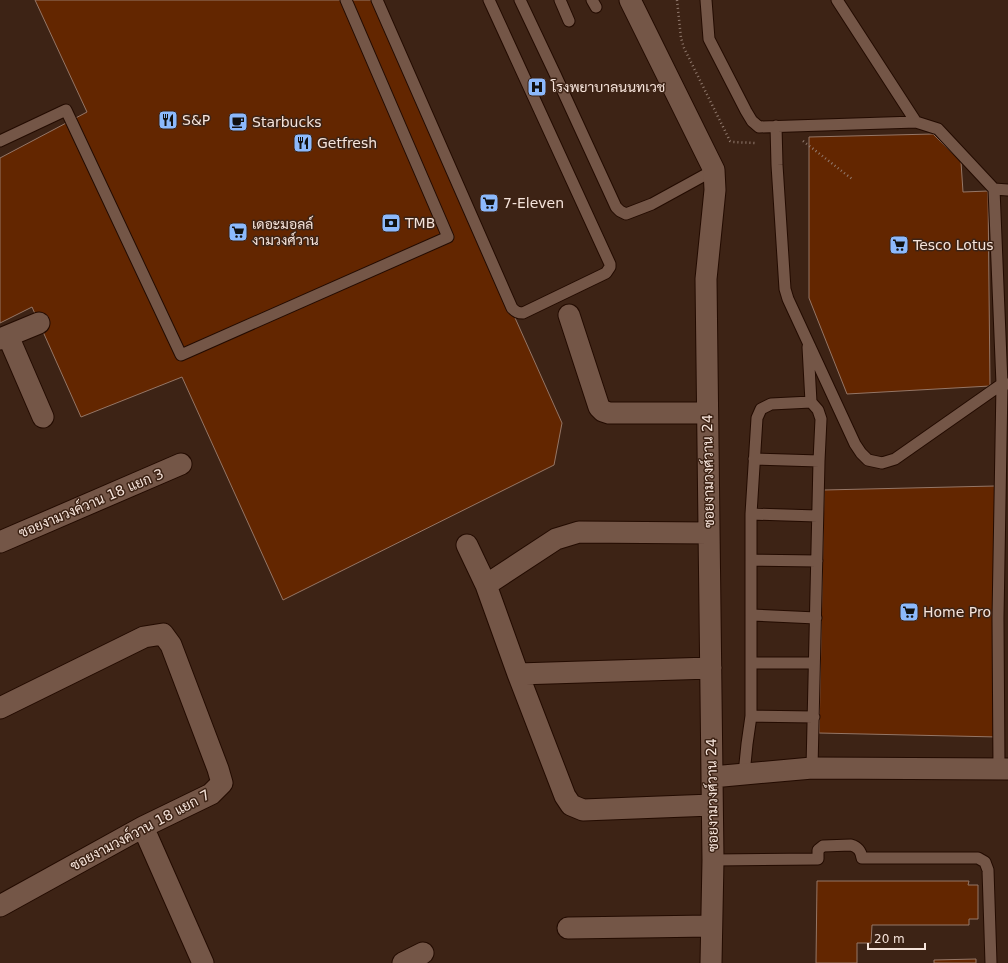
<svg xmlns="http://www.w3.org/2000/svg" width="1008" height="963" viewBox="0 0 1008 963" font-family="'DejaVu Sans',Sarabun,sans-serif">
	<rect width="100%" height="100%" fill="#3d2315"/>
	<path fill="#632600" stroke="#957666" d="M35 0H373L562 423 554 465 283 600 182 377 81 417 32 307 0 323V158L87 112Z
		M933 134 961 162 963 192 988 191 990 386 847 394 809 298V137Z
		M995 486 998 737 819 733 824 490Z
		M817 881H969L968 885H978V919H969V925H872L871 943H857V963H816Z
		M976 959V963H934V960Z"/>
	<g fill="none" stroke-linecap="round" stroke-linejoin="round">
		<g stroke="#230b01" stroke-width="13">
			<path id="lane" d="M377 0 512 308C516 312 518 313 523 313L606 273 610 267V264L489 0
				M520 0 555 74 616 207 620 211 626 214 652 204 714 170
				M560 0 569 21
				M592 0 596 7
				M706 0 709 39 746 111 752 121 759 127 916 122 938 129 994 189 1008 190
				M837 0 916 122
				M776 126 777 165 785 289 788 299 855 444 861 453 868 460 882 463 895 459 1002 384H1007
				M0 141 66 110 181 355 448 237 346 0
				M994 189 1002 384 998 618 999 768
				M811 402 818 410 821 419 819 461 812 768
				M754 459 819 461
				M751 514 817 516
				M751 560 817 561
				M751 615 816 618
				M751 663H814
				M751 716 814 717
				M744 774 747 744 751 716V514L757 418 761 409 771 404 811 402 808 347
				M713 860 818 859V850L823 846 851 845C858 847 861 851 862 858H978L985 862 988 870 991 963"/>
		</g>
		<g stroke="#230b01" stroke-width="23">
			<path id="street" d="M630 0 714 170 715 190 706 279 713 860 711 963
				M569 315 599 407 603 411 609 413H707
				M8 336 43 417
				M0 339 39 323
				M0 542 181 464
				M467 545 486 585 518 674 565 796 571 805 583 810 712 805
				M486 585 556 539 579 532 709 533
				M518 674 711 668
				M0 708 144 637 163 634 171 645 218 769 222 783 211 794 143 827 0 906
				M712 777 812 768 1008 769
				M143 827 203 963
				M568 928 711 926
				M403 963 423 953"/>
		</g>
		<path stroke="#927b6f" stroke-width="2.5" stroke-dasharray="1 3" stroke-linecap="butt" d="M677 0 681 38 684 48 730 141 733 142 755 143
			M803 141 852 179"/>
		<use href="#lane" stroke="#745647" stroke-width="11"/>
		<use href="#street" stroke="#745647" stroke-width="21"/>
	</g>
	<defs>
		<g id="hospital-square" transform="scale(1)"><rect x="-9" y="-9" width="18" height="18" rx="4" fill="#8cb9fc" stroke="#3d2315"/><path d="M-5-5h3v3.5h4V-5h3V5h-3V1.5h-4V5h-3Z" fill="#111"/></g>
		<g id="restaurant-square" transform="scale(1)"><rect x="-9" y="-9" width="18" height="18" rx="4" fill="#8cb9fc" stroke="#3d2315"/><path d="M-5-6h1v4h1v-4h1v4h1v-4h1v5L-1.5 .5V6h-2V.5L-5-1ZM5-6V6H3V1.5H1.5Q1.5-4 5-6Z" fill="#111"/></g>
		<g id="cafe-square" transform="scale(1)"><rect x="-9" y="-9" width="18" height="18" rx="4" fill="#8cb9fc" stroke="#3d2315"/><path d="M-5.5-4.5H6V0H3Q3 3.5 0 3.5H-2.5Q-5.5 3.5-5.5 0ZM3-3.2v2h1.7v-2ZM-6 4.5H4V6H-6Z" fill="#111"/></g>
		<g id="supermarket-square" transform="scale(1)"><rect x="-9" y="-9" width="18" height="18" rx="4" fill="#8cb9fc" stroke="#3d2315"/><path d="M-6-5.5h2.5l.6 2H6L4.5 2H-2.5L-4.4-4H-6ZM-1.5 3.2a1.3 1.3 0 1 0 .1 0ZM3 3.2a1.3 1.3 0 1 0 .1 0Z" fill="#111"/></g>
		<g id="bank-square" transform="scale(1)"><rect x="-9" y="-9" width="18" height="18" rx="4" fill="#8cb9fc" stroke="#3d2315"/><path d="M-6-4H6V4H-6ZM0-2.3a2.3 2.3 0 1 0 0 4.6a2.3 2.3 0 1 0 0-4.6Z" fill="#111"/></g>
	</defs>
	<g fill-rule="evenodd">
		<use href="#hospital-square" x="537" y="87"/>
		<use href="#restaurant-square" x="168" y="120"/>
		<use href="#cafe-square" x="238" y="122"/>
		<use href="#restaurant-square" x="303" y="143"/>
		<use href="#supermarket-square" x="489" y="203"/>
		<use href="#bank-square" x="391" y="223"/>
		<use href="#supermarket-square" x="238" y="232"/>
		<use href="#supermarket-square" x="899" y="245"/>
		<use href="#supermarket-square" x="909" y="612"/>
	</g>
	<g text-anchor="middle" stroke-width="3" stroke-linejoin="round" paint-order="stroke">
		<g font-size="14" fill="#f6e4db" stroke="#3d2315" text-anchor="start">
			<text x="551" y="92">โรงพยาบาลนนทเวช</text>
			<text x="182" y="125">S&amp;P</text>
			<text x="252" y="127">Starbucks</text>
			<text x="317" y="148">Getfresh</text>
			<text x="503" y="208">7-Eleven</text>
			<text x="405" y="228">TMB</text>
			<text x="252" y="229">เดอะมอลล์<tspan x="252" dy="16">งามวงศ์วาน</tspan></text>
			<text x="913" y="250">Tesco Lotus</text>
			<text x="923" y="617">Home Pro</text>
		</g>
		<g font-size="14" fill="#f6e4db" stroke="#3d2315">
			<text transform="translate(708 471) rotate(-91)" y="5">ซอยงามวงศ์วาน 24</text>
			<text transform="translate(91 503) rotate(-23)" y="5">ซอยงามวงค์วาน 18 แยก 3</text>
			<text transform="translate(712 795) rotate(-91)" y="5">ซอยงามวงศ์วาน 24</text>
			<text transform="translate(140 830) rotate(-28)" y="5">ซอยงามวงค์วาน 18 แยก 7</text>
		</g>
	</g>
	<path d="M868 943v6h57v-6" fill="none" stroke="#f6e4db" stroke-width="2"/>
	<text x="874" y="943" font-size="12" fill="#f6e4db" stroke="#3d2315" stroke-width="3" paint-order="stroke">20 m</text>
</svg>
